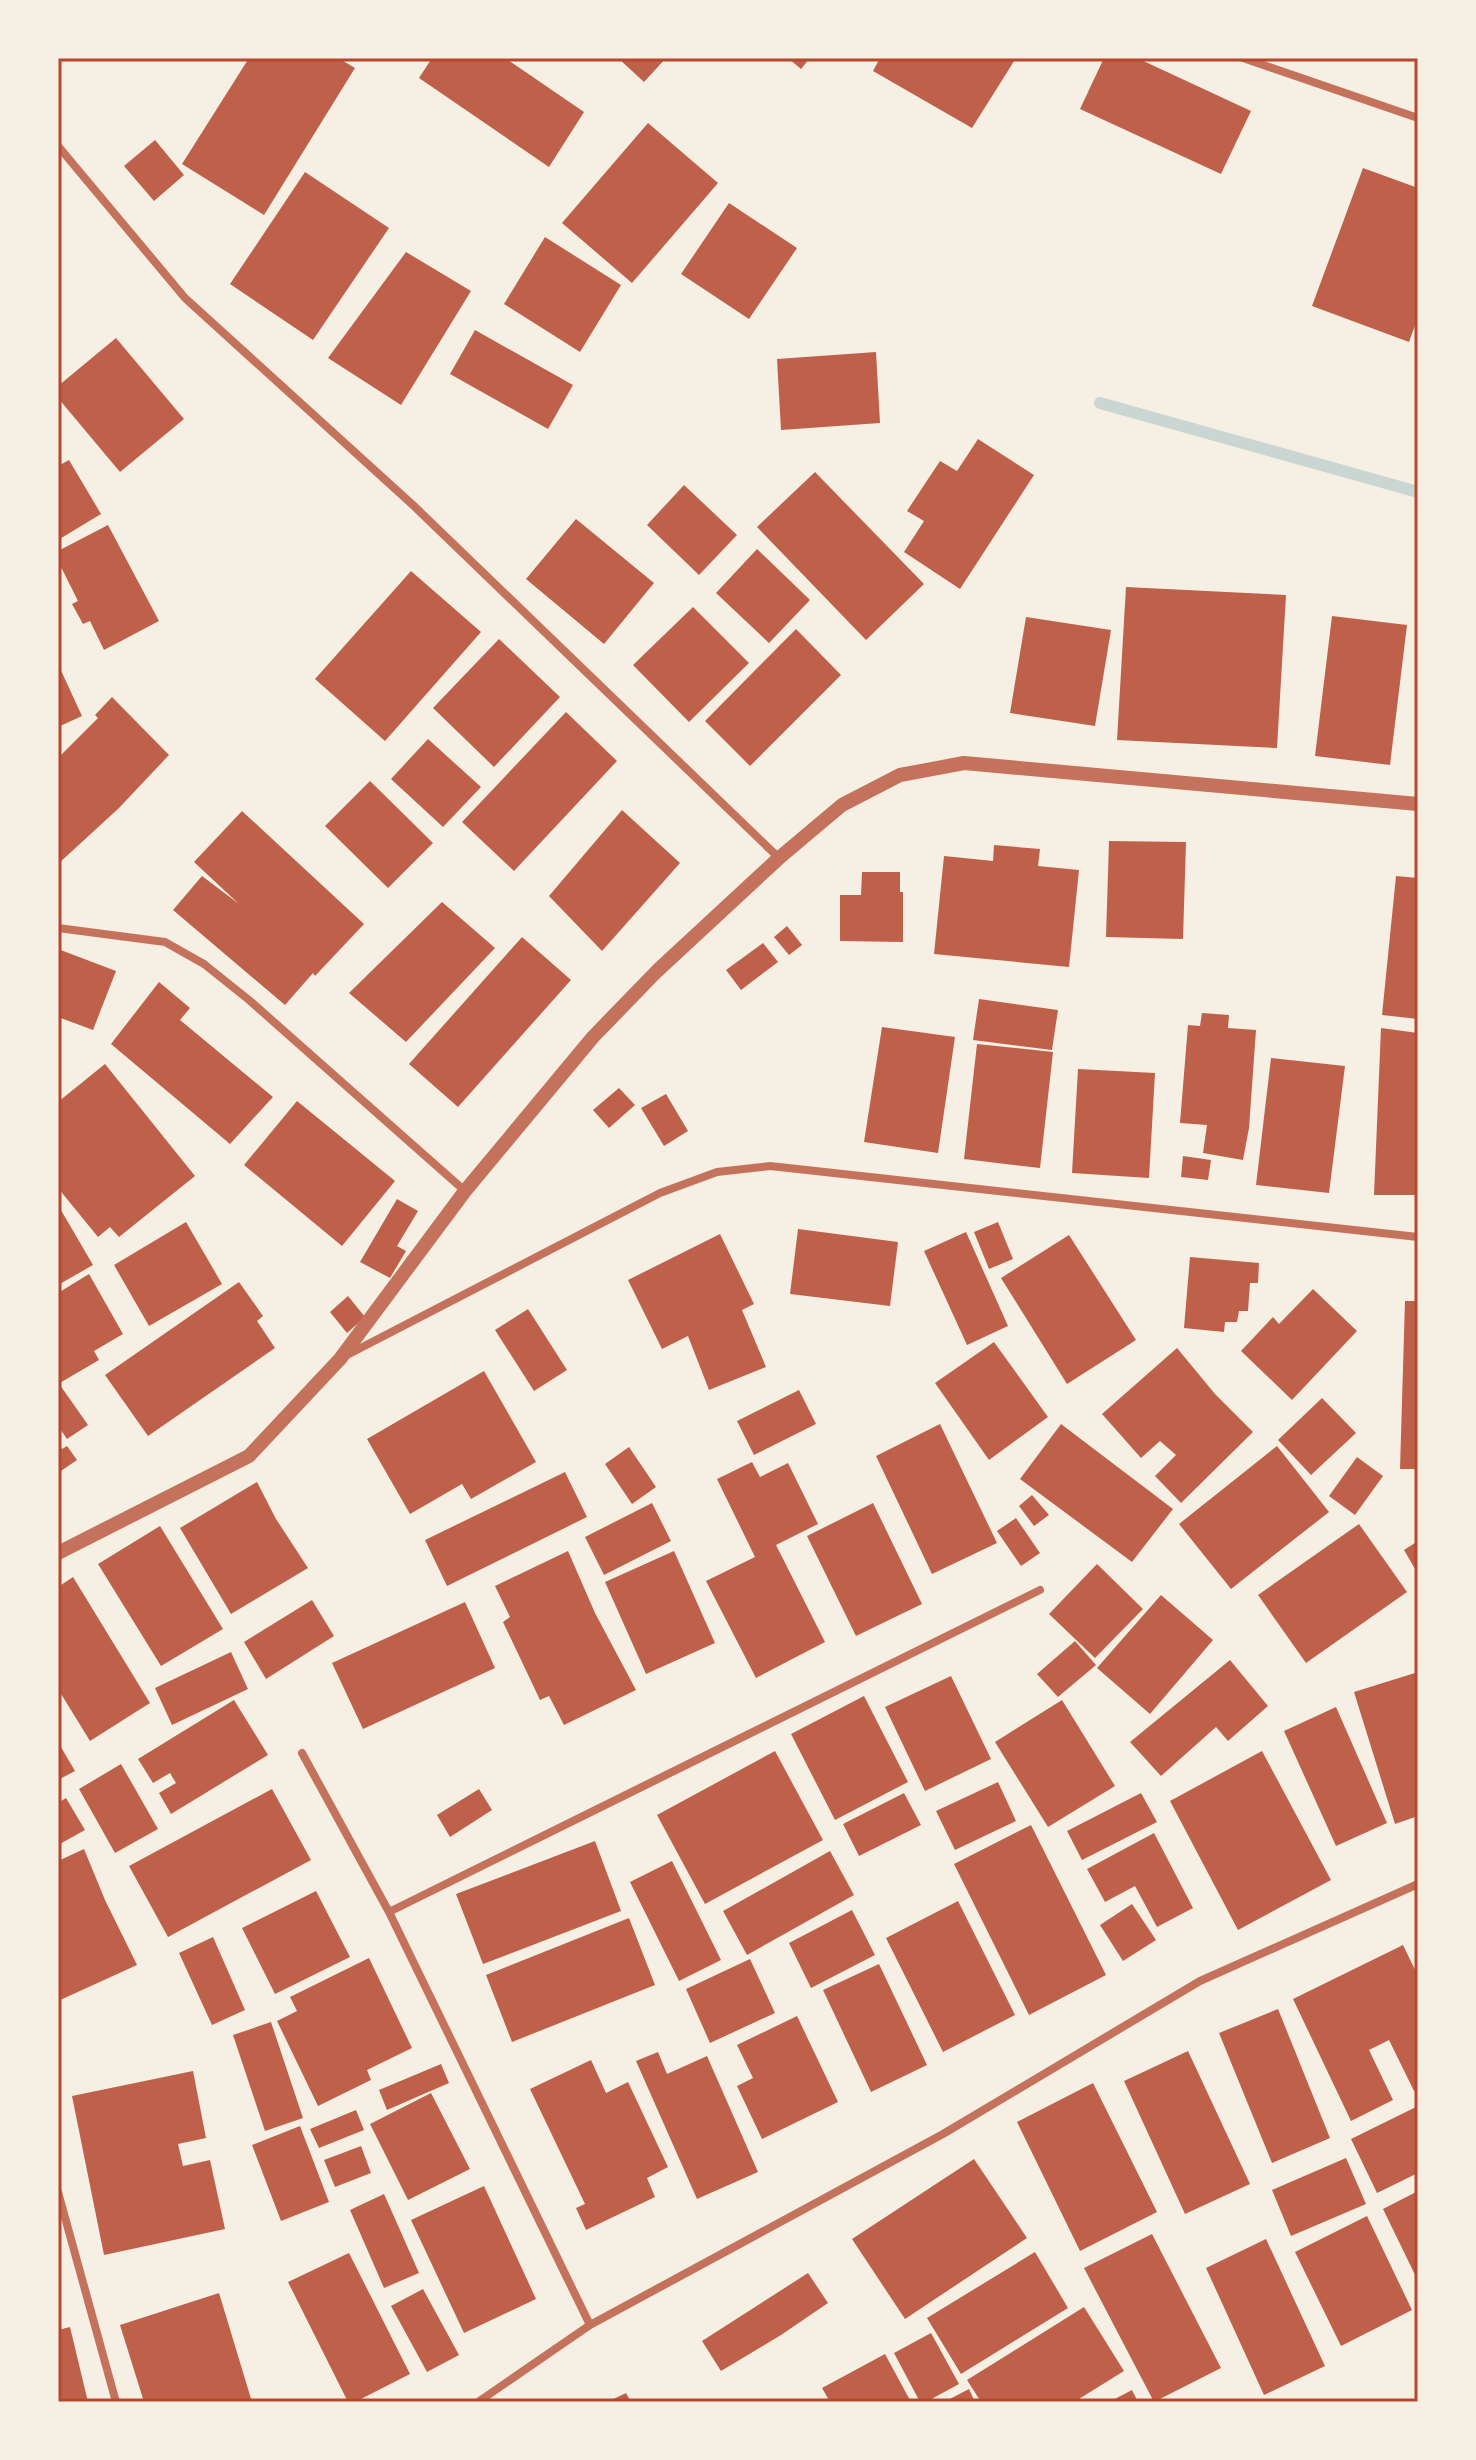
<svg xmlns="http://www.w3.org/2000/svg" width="1476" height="2460" viewBox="0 0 1476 2460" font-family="Overpass,sans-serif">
	<rect width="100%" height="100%" fill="#f6efe4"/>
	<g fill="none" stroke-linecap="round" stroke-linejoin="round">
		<path stroke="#c9d6d2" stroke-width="12" d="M1100 403 1418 492"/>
	</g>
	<path fill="#bf614a" d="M249 58H338L355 68 264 215 182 164Z
		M432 58H505L584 112 549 167 419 78Z
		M618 58H666L644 82Z
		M788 58H810L801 69Z
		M880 58H1016L972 128 873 71Z
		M1104 58H1137L1251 111 1221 174 1080 109Z
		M648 123 718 183 632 283 562 223Z
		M155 140 184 175 154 201 124 166Z
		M1363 168 1418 188V317L1409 342 1312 306Z
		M305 172 389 228 313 340 230 284Z
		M729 203 797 248 749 319 681 274Z
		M545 237 621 285 580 352 504 304Z
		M406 252 471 291 401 405 328 358Z
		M475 330 573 385 548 429 450 374Z
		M116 338 184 419 120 472 58 398V386Z
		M876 352 880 423 781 430 777 359Z
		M978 439 1034 475 960 589 904 552 924 521 907 511 940 461 957 471Z
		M69 460 101 514 58 540V466Z
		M815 472 924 584 866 640 757 527Z
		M684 485 737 535 699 575 647 525Z
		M576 519 654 583 604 644 526 579Z
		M108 525 159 621 104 650 90 621 83 624 72 604 78 601 58 561V551Z
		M757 549 810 600 769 643 716 593Z
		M411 571 481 632 385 741 315 679Z
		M1126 587 1286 595 1277 748 1117 740Z
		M693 607 749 663 689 722 633 665Z
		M1332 616 1407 625 1390 765 1315 756Z
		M1026 617 1111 630 1095 726 1010 713Z
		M796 629 841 675 750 766 705 721Z
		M499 639 560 697 494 767 433 708Z
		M58 664 82 716 58 727Z
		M112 697 169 755 119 808 58 864V758L98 718 95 715Z
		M566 712 617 761 514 871 462 822Z
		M428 739 481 787 443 827 391 779Z
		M370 781 433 843 388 888 325 826Z
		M622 810 680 863 602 951 549 896Z
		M242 811 364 924 315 976 313 973 285 1005 173 910 202 876 239 904 194 862Z
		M1109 841 1186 842 1183 939 1106 937Z
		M994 845 1040 849 1038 866 1079 870 1069 967 934 954 944 856 993 861Z
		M862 872H900V892H903V942L840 941V895H861Z
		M1396 876 1418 878V1019L1382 1015Z
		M442 902 495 948 406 1042 349 993Z
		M787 926 802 945 789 955 774 937Z
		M522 937 571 980 458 1107 409 1064Z
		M763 943 778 962 741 990 726 970Z
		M58 949 116 971 93 1030 58 1017Z
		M159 982 190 1008 180 1020 273 1097 230 1144 111 1044Z
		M979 999 1058 1010 1052 1050 973 1040Z
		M1202 1013 1229 1015 1228 1028 1256 1030 1249 1128 1243 1160 1203 1153 1207 1125 1180 1123 1188 1025 1200 1026Z
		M882 1027 955 1037 938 1153 864 1142Z
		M1381 1028 1418 1033V1195H1374Z
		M977 1044 1053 1052 1040 1168 964 1159Z
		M1271 1058 1345 1066 1329 1193 1256 1185Z
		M105 1064 195 1176 119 1237 110 1227 98 1237 58 1188V1102Z
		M1078 1069 1155 1073 1149 1178 1072 1173Z
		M619 1088 635 1105 609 1128 593 1110Z
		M666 1094 688 1131 664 1146 641 1108Z
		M297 1101 395 1181 342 1246 244 1165Z
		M1183 1156 1211 1160 1208 1180 1181 1177Z
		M397 1199 418 1211 397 1246 406 1251 390 1278 360 1262Z
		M58 1205 93 1265 58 1285Z
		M186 1222 222 1284 149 1326 114 1265Z
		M998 1222 1013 1259 989 1269 974 1232Z
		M798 1229 898 1242 890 1306 790 1294Z
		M966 1232 1008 1326 967 1345 924 1251Z
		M720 1234 754 1304 742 1310 766 1367 709 1390 688 1336 662 1349 628 1280Z
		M1069 1235 1136 1340 1067 1384 1001 1278Z
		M1190 1257 1259 1263 1258 1283H1250L1248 1311H1239L1237 1322H1225L1224 1332 1184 1328Z
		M89 1274 123 1334 94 1351 99 1360 58 1384V1293Z
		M239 1282 263 1316 257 1321 275 1348 148 1436 105 1375Z
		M1313 1289 1357 1331 1292 1400 1241 1351 1273 1317 1279 1324Z
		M348 1296 365 1317 347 1333 330 1312Z
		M1405 1301H1418V1469H1400Z
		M528 1309 567 1370 534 1391 495 1330Z
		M994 1342 1048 1417 989 1460 935 1383Z
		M1177 1348 1215 1394 1253 1432 1181 1503 1155 1476 1176 1455 1160 1441 1141 1458 1102 1414Z
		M484 1371 536 1462 471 1499 462 1484 410 1514 367 1439Z
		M60 1385 88 1425 67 1439 58 1426V1386Z
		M799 1390 816 1424 754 1455 737 1421Z
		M1322 1398 1356 1433 1311 1475 1278 1440Z
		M940 1424 997 1543 932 1574 876 1456Z
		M1061 1424 1173 1509 1132 1562 1020 1479Z
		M58 1443 62 1449 67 1446 77 1460 58 1473Z
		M1277 1446 1329 1512 1231 1589 1179 1524Z
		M629 1447 656 1487 632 1504 605 1464Z
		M1357 1457 1383 1476 1355 1515 1329 1496Z
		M752 1462 760 1477 788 1463 818 1524 776 1545 825 1642 756 1678 706 1581 755 1557 717 1479Z
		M565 1472 587 1517 447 1586 425 1540Z
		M257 1482 276 1519 308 1568 231 1614 180 1528Z
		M1032 1495 1049 1515 1034 1526 1019 1506Z
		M652 1503 671 1541 604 1575 585 1537Z
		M873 1503 922 1604 856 1636 807 1536Z
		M1016 1518 1040 1553 1021 1566 997 1531Z
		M1359 1524 1407 1592 1306 1663 1258 1595Z
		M160 1526 223 1629 161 1666 98 1564Z
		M1418 1541V1574L1404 1550Z
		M568 1551 595 1613 636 1690 564 1725 549 1696 540 1700 503 1622 510 1617 495 1586Z
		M674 1551 715 1643 646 1674 605 1582Z
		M1097 1564 1143 1609 1095 1658 1049 1614Z
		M73 1577 150 1703 90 1741 58 1689V1587Z
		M1161 1595 1213 1640 1150 1714 1097 1668Z
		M312 1600 334 1636 266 1679 244 1642Z
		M465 1602 495 1668 363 1729 332 1663Z
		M1075 1641 1096 1665 1058 1697 1037 1674Z
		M231 1652 248 1689 172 1725 155 1688Z
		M1230 1660 1268 1706 1228 1741 1216 1727 1161 1776 1130 1742Z
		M1418 1672V1816L1395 1824 1354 1692Z
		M951 1676 991 1759 925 1791 885 1707Z
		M864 1696 908 1782 835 1820 791 1734Z
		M234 1700 268 1755 171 1814 159 1793 176 1783 170 1773 153 1783 138 1759Z
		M1062 1700 1115 1786 1048 1827 995 1742Z
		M1336 1707 1387 1823 1336 1846 1284 1731Z
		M58 1742 75 1771 58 1780Z
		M775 1751 823 1840 705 1904 657 1815Z
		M1262 1751 1331 1880 1238 1930 1170 1801Z
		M121 1764 158 1829 115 1853 79 1789Z
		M998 1782 1016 1821 955 1850 936 1811Z
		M272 1789 311 1860 168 1937 129 1866Z
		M479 1789 492 1810 450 1837 437 1815Z
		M904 1793 921 1825 859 1856 843 1824Z
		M1141 1793 1157 1822 1082 1860 1067 1831Z
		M66 1798 85 1830 58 1845V1803Z
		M1031 1825 1106 1975 1029 2015 954 1864Z
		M1154 1833 1193 1908 1157 1927 1135 1886 1105 1902 1087 1869Z
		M595 1841 621 1911 483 1964 456 1894Z
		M84 1849 105 1900 137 1965 58 2001V1861Z
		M830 1851 854 1895 747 1955 723 1911Z
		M672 1861 721 1960 679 1981 630 1882Z
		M316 1891 350 1957 275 1994 242 1928Z
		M958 1901 1015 2015 943 2052 886 1938Z
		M1132 1904 1156 1940 1123 1961 1100 1925Z
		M852 1910 875 1955 811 1988 789 1943Z
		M629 1918 655 1985 512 2042 486 1975Z
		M213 1937 245 2010 212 2025 179 1953Z
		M1403 1945 1418 1976V2089L1414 2091 1389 2040 1369 2050 1393 2100 1351 2121 1293 1999Z
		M369 1958 412 2048 367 2070 371 2080 318 2106 277 2021 297 2011 290 1997Z
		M750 1959 775 2013 710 2043 686 1989Z
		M879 1964 927 2065 871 2092 823 1990Z
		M1278 2009 1330 2138 1272 2163 1219 2033Z
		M797 2016 838 2102 762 2139 737 2086 753 2078 737 2045Z
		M271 2022 303 2118 265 2131 233 2035Z
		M1188 2051 1250 2184 1185 2214 1124 2081Z
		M658 2052 667 2074 707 2056 758 2172 697 2199 636 2061Z
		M591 2060 606 2093 628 2082 668 2167 647 2178 655 2197 586 2230 576 2208 585 2204 530 2089Z
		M441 2064 449 2083 387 2110 379 2090Z
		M193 2071 206 2138 178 2144 183 2166 210 2160 225 2229 104 2255 72 2096Z
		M1093 2083 1157 2212 1080 2251 1017 2122Z
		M431 2093 470 2169 408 2200 370 2124Z
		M1418 2106V2173L1377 2193 1351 2139Z
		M356 2110 364 2130 319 2148 310 2129Z
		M300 2126 329 2202 281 2221 252 2145Z
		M361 2146 371 2173 335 2187 324 2160Z
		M1346 2158 1366 2204 1291 2236 1272 2190Z
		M974 2159 1027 2238 905 2319 852 2239Z
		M484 2186 536 2299 464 2333 411 2220Z
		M1418 2191V2281L1383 2209Z
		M384 2194 419 2273 384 2288 350 2210Z
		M1367 2216 1412 2310 1341 2346 1295 2252Z
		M1152 2234 1221 2368 1154 2402 1084 2268Z
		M1266 2239 1325 2366 1264 2395 1206 2268Z
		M1035 2252 1068 2308 961 2374 927 2318Z
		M349 2253 410 2374 355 2402H348L288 2282Z
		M808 2273 828 2303 781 2335 721 2371 702 2341Z
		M423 2289 459 2355 427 2372 391 2306Z
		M219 2293 252 2402H144L120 2325Z
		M1084 2307 1124 2371 1074 2402H981L967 2380Z
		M70 2327 88 2402H58V2330Z
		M931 2333 959 2384 926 2402H920L894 2353Z
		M885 2354 911 2402H830L822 2388Z
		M969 2389 975 2402H944Z
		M1132 2390 1138 2402H1109Z
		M626 2393 631 2402H607Z"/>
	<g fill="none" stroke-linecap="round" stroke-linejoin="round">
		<path stroke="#c5725c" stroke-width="8" d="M1243 58 1418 118
			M58 146 185 298 414 506 779 858
			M58 928 165 942 204 964 249 1000 465 1191
			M347 1355 660 1193 717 1172 770 1166 1418 1237
			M302 1753 389 1912 590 2325
			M389 1912 1040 1590
			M58 2192 116 2402
			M478 2402 590 2325 943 2134 1200 1981 1418 1884"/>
		<path stroke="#c5725c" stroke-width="14" d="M58 1553 249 1456 340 1359 465 1191 593 1037 657 971 779 858 842 805 900 775 964 763 1418 804"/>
	</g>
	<rect width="1476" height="2460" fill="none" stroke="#f6efe4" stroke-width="120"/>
	<rect x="60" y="60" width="1356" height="2340" fill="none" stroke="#b5482f" stroke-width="3"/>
</svg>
